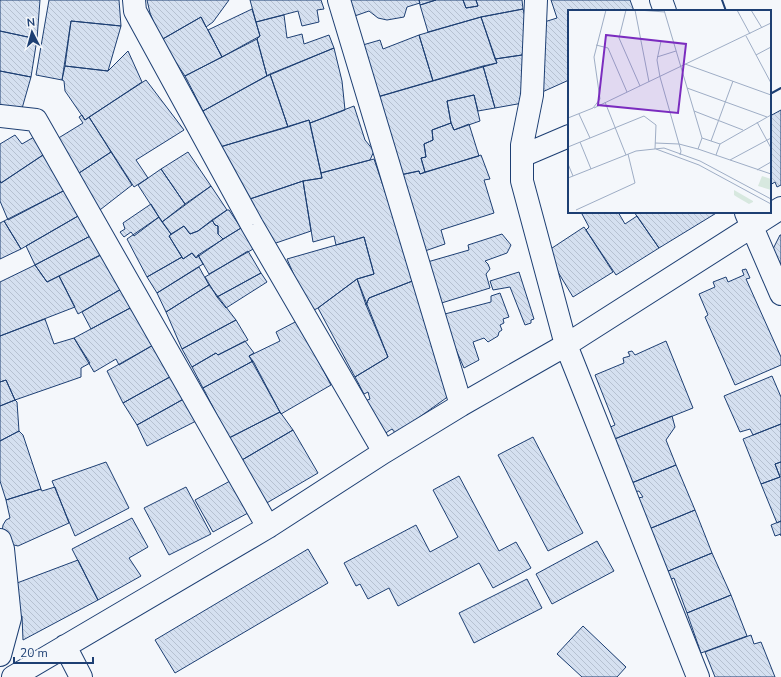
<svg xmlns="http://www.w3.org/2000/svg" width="781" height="677" viewBox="0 0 781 677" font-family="'Nunito Sans',sans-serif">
	<defs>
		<pattern id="building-back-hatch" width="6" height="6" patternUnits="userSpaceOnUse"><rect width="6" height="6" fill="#d5e0f0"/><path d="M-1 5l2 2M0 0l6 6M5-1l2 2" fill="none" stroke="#b6c1d1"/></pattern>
	</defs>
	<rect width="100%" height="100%" fill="#f4f7fb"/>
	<path fill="url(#building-back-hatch)" stroke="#1d3f73" d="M0 0H40L37 39 0 31Z
		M49 0H119L121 26 71 21 62 80 36 75Z
		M147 0H229L213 22 206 27 201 17 161 40 150 13Z
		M250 0H321L324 9 317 10 319 22 302 26 298 11 256 22Z
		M342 0H419L420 3 407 7 404 17 387 20 378 18 369 11 349 18Z
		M419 0H436L420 5Z
		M436 0H463L466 8 478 6 476 0H522L523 9 481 17 428 32 420 5Z
		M463 0H476L478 6 466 8Z
		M551 0H630L634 11H569V80L540 93 541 23 557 18Z
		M252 9 260 36 222 57 208 30Z
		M523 9 528 27 522 55 495 59 481 17Z
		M284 15 287 38 302 34 304 44 329 35 334 48 267 76 257 39 260 36 256 22Z
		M201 17 222 57 185 76 161 40Z
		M481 17 497 63 433 81 419 35Z
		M71 21 121 26 108 71 65 66Z
		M0 31 37 39 31 77 0 71Z
		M419 35 433 81 371 99 356 47 380 40 383 49Z
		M257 39 267 76 203 111 185 76Z
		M334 48 342 81 345 110 310 123 309 120 288 127 270 74Z
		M128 51 142 82 85 120 65 91 64 81 62 80 65 66 108 71Z
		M522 55 531 61 523 103 495 108 483 66 497 63 495 59Z
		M483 66 495 108 478 111 474 95 447 101 451 123 432 130 433 140 424 144 426 157 421 158 425 172 420 174 419 171 400 175 377 97Z
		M0 71 31 77 21 112 0 108Z
		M270 74 288 127 220 147 203 111Z
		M146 80 184 130 136 160 148 178 134 187 89 117Z
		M474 95 480 121 454 130 451 123 447 101Z
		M354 106 365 140 374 151 370 160 321 173 310 123Z
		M781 110V185L777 187 775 182 770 185V116Z
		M82 115 85 120 89 117 111 152 73 177 52 142 83 123 79 117Z
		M309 120 322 178 303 181 247 200 220 147Z
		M451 123 454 130 469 124 479 156 425 172 421 158 426 157 424 144 433 140 432 130Z
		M15 135 22 144 34 137 46 153 1 183 0 181V144Z
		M111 152 132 185 96 213 73 177Z
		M188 152 211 186 185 204 161 169Z
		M46 153 69 188 8 220 0 201V181L1 183Z
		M481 155 490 179 484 180 494 213 441 230 445 244 422 252 400 175 419 171 420 174Z
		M374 159 415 280 369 298 366 305 357 279 374 274 364 237 336 245 334 236 313 242 303 181 322 178 321 173Z
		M161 169 185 204 162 222 138 185Z
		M303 181 311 231 273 244 247 200Z
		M211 186 227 210 198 231 190 234 184 226 171 234 162 222Z
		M69 188 85 212 21 249 4 221Z
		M151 204 159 217 134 236 131 232 124 237 120 232 125 229 123 223Z
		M227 210H229L241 228 223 239 218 234V226L215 225 212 220Z
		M85 212 96 233 35 265 26 246Z
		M585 212H618L625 224 637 216 659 248 616 275 586 230 589 227 582 214Z
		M634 212H718L659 248Z
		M159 217 171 234 169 236 182 257 147 277 127 239Z
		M212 220 215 225 218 226V234L223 239 196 258 192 253 183 259 169 236 184 226 190 234 198 231Z
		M4 221 21 249 0 259V223Z
		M584 227 613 272 573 297 546 252Z
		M241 228H244L255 248 209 274 198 255Z
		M96 233 107 252 47 282 35 265Z
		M502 234 511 245 507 253 485 261 488 264 490 269 486 274 490 288 435 305 424 263 469 250 468 245Z
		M780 235H781V265L773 249Z
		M364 237 374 274 357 279 318 308 310 312 287 259Z
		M248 251 261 273 217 297 205 277Z
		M104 253 123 288 78 314 59 276Z
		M192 253 196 258 198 255 203 264 157 293 147 277 182 257 183 259Z
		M35 265 47 282 59 276 75 307 0 336V282Z
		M199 267 209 285 166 312 157 293Z
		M746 269 750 278 746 279 781 357V365L735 385 705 317 708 315 699 294 715 287 713 282 726 277 728 282 744 275 742 270Z
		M519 272 534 319 531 320V323L525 325 510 287 493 290 490 281Z
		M261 273 267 282 226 308 217 297Z
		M357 279 388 357 355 377 318 308Z
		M415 280 453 393 396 434 392 429 384 434 363 402 370 399 368 392 364 394 355 377 388 357 366 305 369 298Z
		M209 285 236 320 182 349 166 312Z
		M123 288 132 307 91 329 82 312Z
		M500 293 509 317 503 319 504 323 500 325 502 330 499 332 498 336 488 342 484 338 473 342 479 360 464 368 441 315 491 302V296Z
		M132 307 155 344 119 365 116 359 94 372 74 338Z
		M45 319 54 344 74 338 90 363 81 368V377L15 400 6 380 0 382V336Z
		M236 320 248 340 218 355 216 353 192 367 182 349Z
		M297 321 331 385 281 414 249 356 280 341 276 332Z
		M245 341 254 353 249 356 253 361 203 388 192 367 216 353 218 355Z
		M666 341 693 408 612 440 608 428 615 425 595 375 624 363 623 358 630 356 628 352 632 351 635 355Z
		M155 344 177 373 123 403 107 371Z
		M253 361 280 412 229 438 203 388Z
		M177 373 189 396 137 425 123 403Z
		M772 376 781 397V424L753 435 750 429 740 432 724 396Z
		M6 380 15 400 0 406V382Z
		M189 396 200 419 147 446 137 425Z
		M15 400 17 402 19 431 0 441V406Z
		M280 412 293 430 242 460 229 438Z
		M672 416 675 427 666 440 676 465 629 484 612 440Z
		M781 424V462L775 464 780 477 761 484 743 439Z
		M293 430 318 473 265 504 242 460Z
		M19 431 23 435 41 489 6 500 0 481V441Z
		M533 437 583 533 548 551 498 455Z
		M106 462 129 508 75 536 52 481Z
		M781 462V521L777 523 761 484 780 477 775 464Z
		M676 465 695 510 649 529 638 498 643 497 639 491 632 492 629 484Z
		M459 476 499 551 516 542 531 568 493 588 479 563 398 606 389 588 368 599 360 584 356 586 344 563 416 525 430 552 458 537 433 490Z
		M230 481 248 513 213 532 195 500Z
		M55 487 69 523 18 546 10 544 2 532 3 525 6 520 10 518 6 500 41 489 42 491Z
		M186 487 211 534 169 555 144 508Z
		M695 510 712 553 666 572 649 529Z
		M132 518 148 547 129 558 141 576 98 600 72 549Z
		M781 521V536V534L775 536 771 525Z
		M597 541 614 571 552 604 536 574Z
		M308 549 328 583 175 673 155 640Z
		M712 553 731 595 687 613 674 578 669 580 666 572Z
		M78 560 98 600 23 640 22 616 14 614 17 583Z
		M527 579 542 608 474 643 459 613Z
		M731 595 747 636 701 653 687 613Z
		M583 626 626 667 617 677H582L557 654Z
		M751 635 754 644 761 642 775 677H715L705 652Z"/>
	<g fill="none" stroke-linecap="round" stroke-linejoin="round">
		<g stroke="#1d3f73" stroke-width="24">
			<path id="minor" d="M134 0 135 11 252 225 384 452
				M339 0 461 405
				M536 0 532 95 522 145V181L566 345 698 677
				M661 0 665 11
				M0 116 36 120 268 527
				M522 156 569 136
				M746 213 781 294
				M65 646 81 677
				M13 677 268 527 384 452 461 405 566 345 781 208"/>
		</g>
		<g stroke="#1d3f73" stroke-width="24">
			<path id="secondary" d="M0 540 3 549 10 618 0 655"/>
		</g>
		<use href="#minor" stroke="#f4f7fb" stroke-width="22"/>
		<use href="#secondary" stroke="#f4f7fb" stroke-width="22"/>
		<path stroke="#1d3f73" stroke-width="2" d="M722 0 726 11
			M770 94 781 88"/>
	</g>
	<g transform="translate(568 10)">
		<rect width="203" height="203" fill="#f4f7fb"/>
		<path d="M194 166 203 169V180L190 176ZM166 180 185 191V192L181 194 169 187 166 185Z" fill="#d7e8df"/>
		<path fill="none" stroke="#9eadc5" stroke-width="1" d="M58 0 51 28 72 76M67 0 81 72M70 0 97 2M96 0 134 128M169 0 182 24M183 0 194 18M178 26 203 73M93 31 89 50 92 67 113 141 112 145M28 35 40 38 59 82M188 45 203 37M89 47 108 41M117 54 203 85M119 78 199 107M37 92 58 145M26 98 203 13M126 101 175 120M11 104 22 128M0 108 25 98 32 89 26 47 38 0M189 112 203 138M143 131 165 71M12 132 23 159M87 133 111 134 130 139 203 164M152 134 203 105M0 137 76 106 88 115 87 139M88 139 131 155 203 194M130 139 134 128 152 134 148 145M162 150 203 128M0 154 5 166M189 160 203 152M0 168 68 141 96 138 132 151 203 189M8 200 67 173 60 144"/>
		<path fill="#7b2cbf" fill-opacity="0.15" stroke="#7b2cbf" stroke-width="2" d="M38 25 118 34 110 103 30 95Z"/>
		<rect width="203" height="203" fill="none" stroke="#1d3f73" stroke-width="2"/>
	</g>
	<g transform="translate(32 32) rotate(354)" stroke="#f4f7fb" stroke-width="3" paint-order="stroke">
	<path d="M0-3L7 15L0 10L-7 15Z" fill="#1d3f73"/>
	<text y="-6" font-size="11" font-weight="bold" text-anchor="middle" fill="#1d3f73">N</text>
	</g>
	<path d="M14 657v6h79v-6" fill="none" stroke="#1d3f73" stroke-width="2"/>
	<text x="20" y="657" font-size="12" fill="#1d3f73" stroke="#f4f7fb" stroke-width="3" paint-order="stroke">20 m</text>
</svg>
